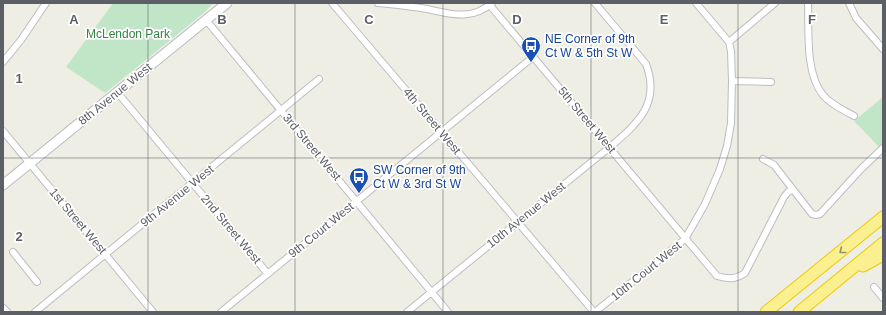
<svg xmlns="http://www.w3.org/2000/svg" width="886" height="315" viewBox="0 0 886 315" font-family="Arial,sans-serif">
	<rect width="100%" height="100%" fill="#efeee4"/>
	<path fill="#c1e6c7" d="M113 3H213L205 12 105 93 66 67Z
		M883 97V144L879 147 854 121Z"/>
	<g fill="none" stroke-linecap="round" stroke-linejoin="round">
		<g stroke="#bcbdc3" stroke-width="8">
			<path id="minor" d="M332 3 594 312
				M378 3C393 4 407 6 421 8 446 12 469 23 492 3
				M488 3 717 276C727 279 735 280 745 273L784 197 788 192 792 190
				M808 3C809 31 805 73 823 95 831 105 844 110 854 116
				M849 3 856 18 883 49
				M206 20 448 312
				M729 42 775 3
				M3 62 21 40 46 3
				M732 81 771 82
				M117 92 268 274
				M3 131 153 312
				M763 159 774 165 812 214 816 215 820 214 861 169 883 148
				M13 252 37 282
				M874 287 883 298
				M35 312 319 79
				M221 312 533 57
				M407 312 610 147C637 124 661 104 646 64L595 3
				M595 312 685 239 705 204 720 169 727 146 731 123 732 81 731 51 729 42 696 3"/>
		</g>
		<g stroke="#bcbdc3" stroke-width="10">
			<path id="tertiary" d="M3 309 6 312"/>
		</g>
		<g stroke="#babcc2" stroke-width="11">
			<path id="secondary" d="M3 185 227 3"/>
		</g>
		<g stroke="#efc804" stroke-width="13">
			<path id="motorway" d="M863 266 883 255
				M766 312 883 217
				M799 312 883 243"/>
		</g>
		<use href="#minor" stroke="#fff" stroke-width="6"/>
		<use href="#tertiary" stroke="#fff" stroke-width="8"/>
		<use href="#secondary" stroke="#fff" stroke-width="9"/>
		<use href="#motorway" stroke="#fbf08f" stroke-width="11"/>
	</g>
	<defs><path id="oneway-chevron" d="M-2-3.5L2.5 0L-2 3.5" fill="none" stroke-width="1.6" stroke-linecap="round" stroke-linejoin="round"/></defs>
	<use stroke="#949274" href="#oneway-chevron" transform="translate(842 251) rotate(142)"/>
	<path fill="none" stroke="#5c5f65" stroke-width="1" stroke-opacity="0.55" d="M148 3V312M295 3V312M443 3V312M591 3V312M738 3V312M3 158H883"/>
	<defs>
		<g id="bus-pin" transform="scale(1)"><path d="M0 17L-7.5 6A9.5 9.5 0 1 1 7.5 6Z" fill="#1a4fb4" stroke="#fff"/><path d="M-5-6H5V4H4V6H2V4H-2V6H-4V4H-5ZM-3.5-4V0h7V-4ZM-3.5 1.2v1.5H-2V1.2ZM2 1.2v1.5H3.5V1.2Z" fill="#fff"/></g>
	</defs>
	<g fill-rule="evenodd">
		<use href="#bus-pin" x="531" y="46"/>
		<use href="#bus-pin" x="359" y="177"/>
	</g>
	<g text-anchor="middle" stroke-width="3.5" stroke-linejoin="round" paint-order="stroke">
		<g font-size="12" fill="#368244" stroke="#fff">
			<text x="128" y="38">McLendon Park</text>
		</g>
		<g font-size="12" fill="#164399" stroke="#fff" text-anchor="start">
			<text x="545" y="43">NE Corner of 9th<tspan x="545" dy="14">Ct W &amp; 5th St W</tspan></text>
			<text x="373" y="174">SW Corner of 9th<tspan x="373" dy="14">Ct W &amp; 3rd St W</tspan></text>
		</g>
		<g font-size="12" fill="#5c5f65" stroke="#fff">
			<text transform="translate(115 94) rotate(-39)" y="4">8th Avenue West</text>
			<text transform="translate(587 120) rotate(50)" y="4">5th Street West</text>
			<text transform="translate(432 121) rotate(50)" y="4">4th Street West</text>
			<text transform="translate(312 147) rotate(50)" y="4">3rd Street West</text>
			<text transform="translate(177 196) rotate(-39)" y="4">9th Avenue West</text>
			<text transform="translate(526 215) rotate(-39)" y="4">10th Avenue West</text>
			<text transform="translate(78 221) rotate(50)" y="4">1st Street West</text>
			<text transform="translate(231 229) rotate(50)" y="4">2nd Street West</text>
			<text transform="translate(321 230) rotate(-39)" y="4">9th Court West</text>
			<text transform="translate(646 271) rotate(-39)" y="4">10th Court West</text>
		</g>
	</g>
	<g font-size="13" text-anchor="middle" font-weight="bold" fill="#5c5f65" stroke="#fff" stroke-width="3.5" stroke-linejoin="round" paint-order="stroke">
		<text x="74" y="24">A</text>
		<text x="222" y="24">B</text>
		<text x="369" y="24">C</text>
		<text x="517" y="24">D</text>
		<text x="664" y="24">E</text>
		<text x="812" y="24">F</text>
		<text x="19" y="83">1</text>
		<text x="19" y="241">2</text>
	</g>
	<rect width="886" height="315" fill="none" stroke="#5c5f65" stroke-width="8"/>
</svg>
